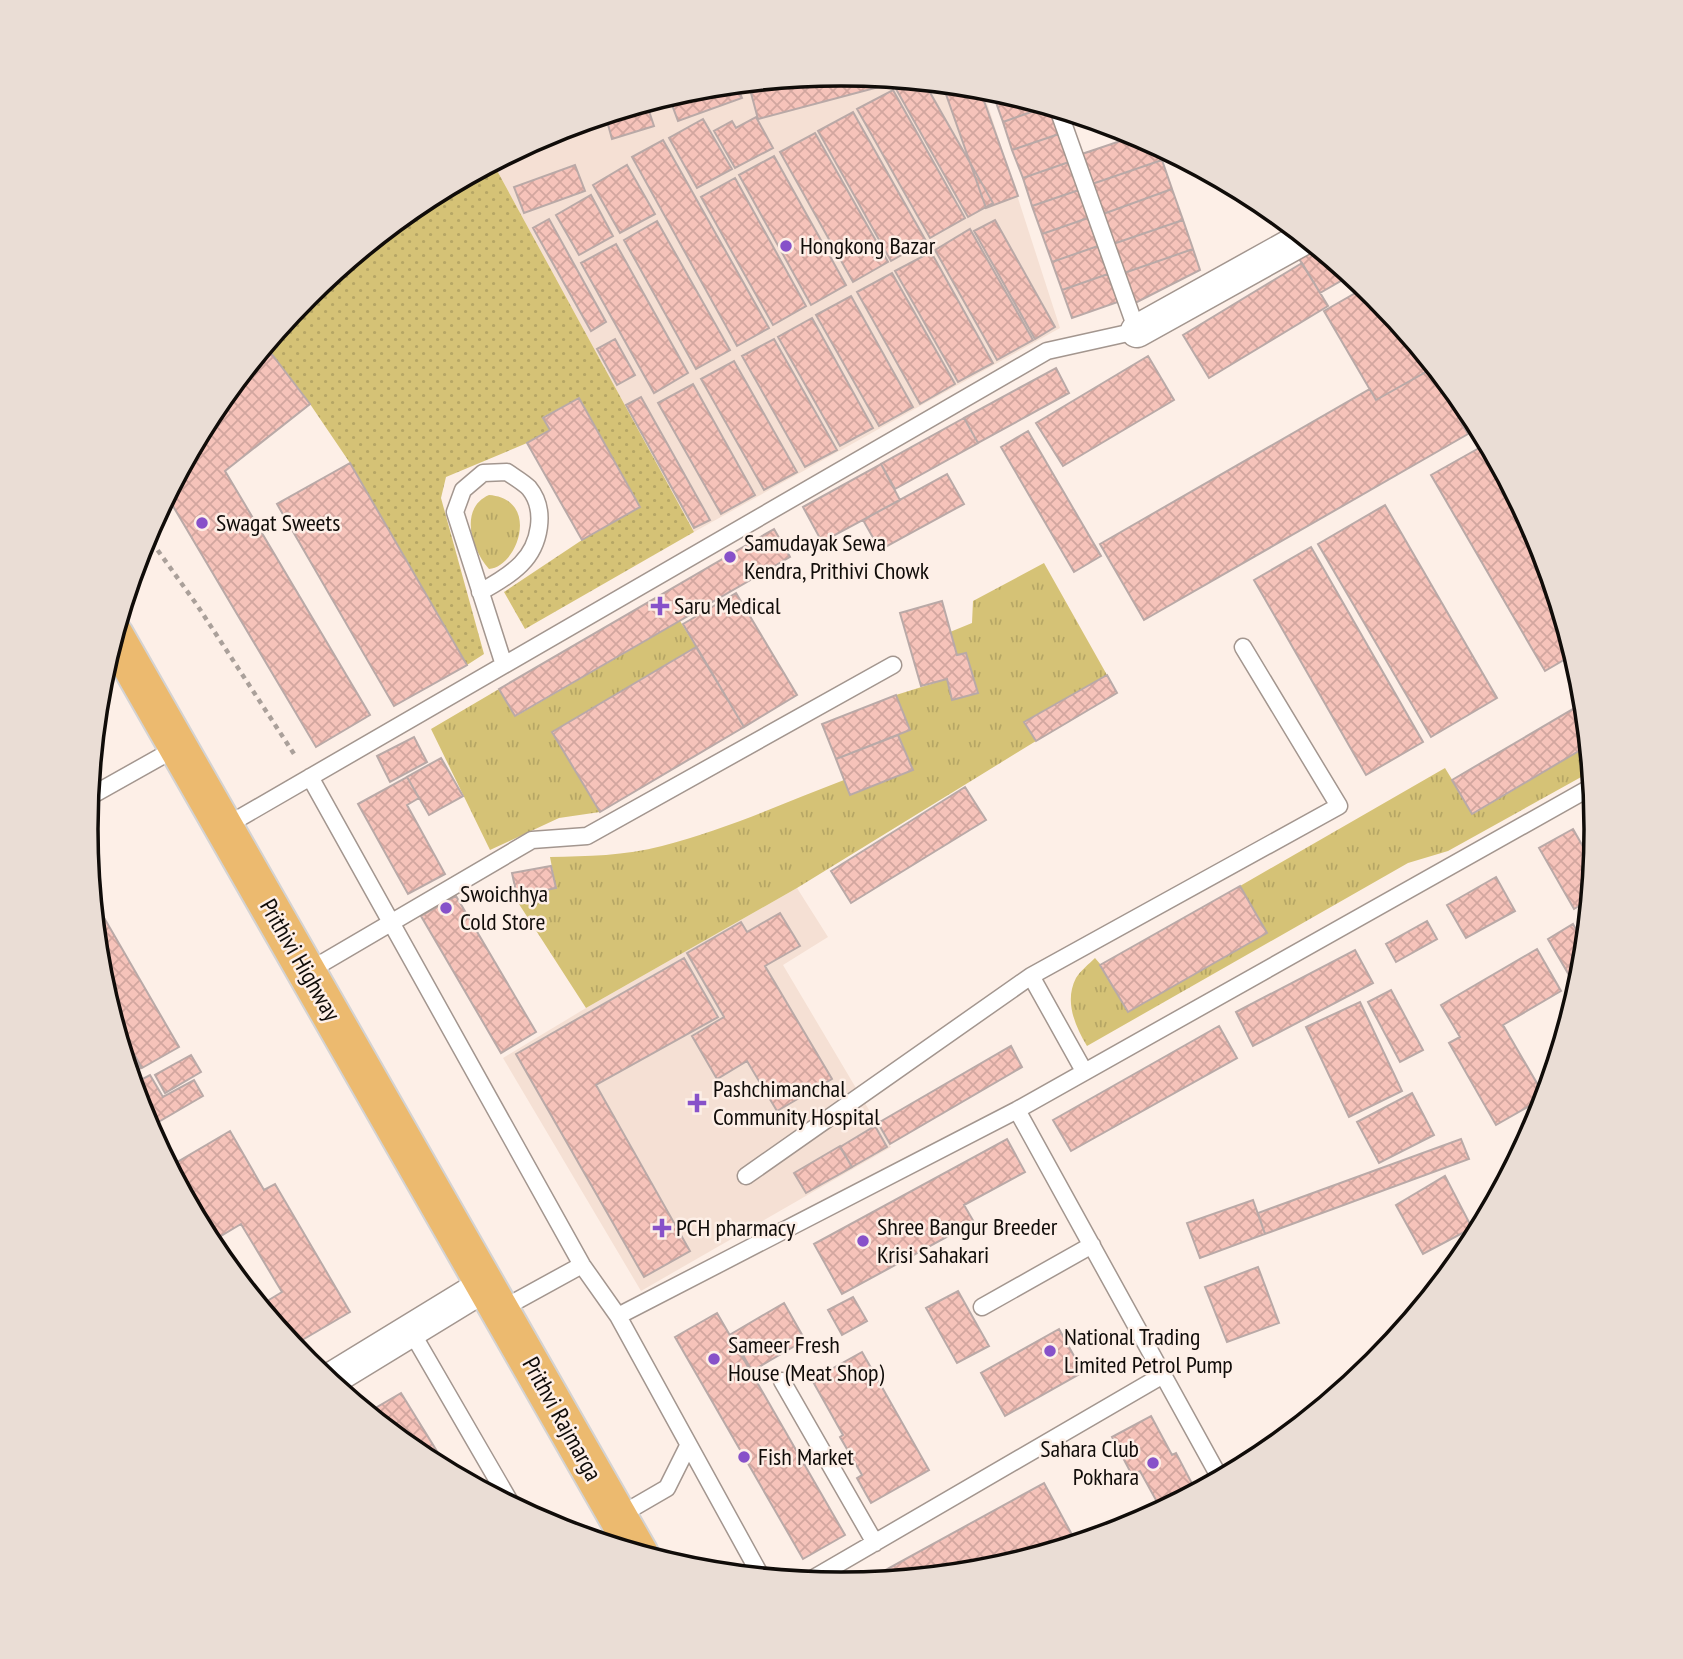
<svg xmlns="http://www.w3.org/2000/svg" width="1683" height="1659" viewBox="0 0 1683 1659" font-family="'PT Sans Narrow',sans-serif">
	<defs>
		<pattern id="grass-tufts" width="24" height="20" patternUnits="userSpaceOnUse" patternTransform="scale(1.75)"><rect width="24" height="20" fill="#d5c276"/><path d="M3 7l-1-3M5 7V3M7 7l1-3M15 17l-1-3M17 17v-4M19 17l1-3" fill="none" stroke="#b6a665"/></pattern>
		<pattern id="park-dots" width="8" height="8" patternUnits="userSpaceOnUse" patternTransform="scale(1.75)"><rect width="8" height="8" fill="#d5c276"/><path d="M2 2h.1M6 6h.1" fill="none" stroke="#b6a665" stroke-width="1.8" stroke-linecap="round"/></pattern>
		<pattern id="building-cross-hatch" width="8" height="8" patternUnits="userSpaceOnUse" patternTransform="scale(1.75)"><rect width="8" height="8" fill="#f6c3ba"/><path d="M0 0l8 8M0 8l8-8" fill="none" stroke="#d2a69f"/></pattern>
	</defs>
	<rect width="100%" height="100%" fill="#fdefe7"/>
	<path fill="#f5e0d4" d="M841 74 982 87 1060 328 694 532 494 165 551 139 549 133 553 131 694 88Z
		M797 888 828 937 783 965 891 1147 641 1291 503 1058 586 1008Z"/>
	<path fill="url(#grass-tufts)" d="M489 495C541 499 518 567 489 569 471 549 459 508 489 495Z
		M1044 563 1107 675 1025 722 1036 741 797 888 586 1008 517 901V896L556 888 550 857C587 856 625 856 662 846 724 830 784 803 844 780L851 795 912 770 898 735 910 730 896 695 947 679 953 700 977 693 957 655 950 632 972 623 973 601Z
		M680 621 696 647 552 732 600 812 559 818 490 850 431 729 499 689 516 716Z
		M1589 745 1592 771 1448 851 1408 863 1087 1046C1075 1026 1064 1001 1076 978 1080 971 1089 964 1095 958L1101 965 1267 933 1240 886 1445 768 1473 814Z"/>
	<path fill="url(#park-dots)" d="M549 133 551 139 494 165 694 532 525 629 504 592 582 540 640 507 579 398 543 417 550 430 527 443 446 477 441 498 484 654 467 665 350 463 310 404 271 354 237 380 307 295 422 201Z"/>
	<path fill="url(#building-cross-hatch)" stroke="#b9a9a7" stroke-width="2" d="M842 74 905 80 758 119 751 93 811 77Z
		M912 80 924 82 993 203 968 217 896 89Z
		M942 83 979 87 1018 196 986 208Z
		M736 84 742 98 678 121 671 102 717 86Z
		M893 90 965 218 930 238 857 109Z
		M1000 91 1048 106 1003 122 993 94Z
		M1048 106 1059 134 1012 150 1003 122Z
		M648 108 654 126 612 139 607 121Z
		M853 112 926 241 891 261 818 131Z
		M756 117 773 148 735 168 714 131 732 121 736 128Z
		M703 119 732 169 697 188 669 138Z
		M573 125 574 129 552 138 550 132Z
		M815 133 888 262 853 282 780 152Z
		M1059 134 1069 162 1023 178 1012 150Z
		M1138 135 1156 145 1162 160 1092 184 1082 154Z
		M663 140 769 328 737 346 632 157Z
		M774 156 846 285 811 305 739 175Z
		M1162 160 1172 189 1103 214 1092 184Z
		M1069 162 1079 190 1032 206 1023 178Z
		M575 165 585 191 524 213 514 187Z
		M627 165 655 214 620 233 593 185Z
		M735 178 806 306 773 325 701 197Z
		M1172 189 1183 220 1113 244 1103 214Z
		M1079 190 1088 218 1042 234 1032 206Z
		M591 195 613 236 579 255 556 215Z
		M1088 218 1098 246 1052 262 1042 234Z
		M549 219 606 322 591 331 533 228Z
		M995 220 1055 327 1035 339 974 231Z
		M1183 220 1193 249 1124 273 1113 244Z
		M657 221 730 350 696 369 624 240Z
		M970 229 1033 340 997 360 935 250Z
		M616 244 688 373 654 393 581 263Z
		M1098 246 1108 274 1062 290 1052 262Z
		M1317 246 1351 275 1320 293 1298 257Z
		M1193 249 1200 270 1135 303 1124 273Z
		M931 252 993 363 958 382 895 271Z
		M1302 263 1328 306 1209 378 1183 335Z
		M892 273 955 384 920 404 857 292Z
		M1108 274 1118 302 1072 318 1062 290Z
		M1366 287 1376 295 1416 343 1431 369 1376 400 1324 311Z
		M851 296 913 407 879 426 816 315Z
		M812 318 873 428 840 446 778 337Z
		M615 339 635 375 617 385 597 349Z
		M774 339 837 450 805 467 742 356Z
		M271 353 310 404 225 471 370 715 316 747 167 496 213 409 237 380Z
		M1148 356 1174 400 1063 466 1036 423Z
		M734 361 797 472 764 490 701 379Z
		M1056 368 1069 393 978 443 964 418Z
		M1431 369 1468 434 1144 620 1100 544 1370 389 1376 400Z
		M693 384 755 495 721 514 658 403Z
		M641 397 710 520 694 528 626 405Z
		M579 398 640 507 582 540 527 443 550 430 543 418Z
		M964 418 978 443 895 489 881 464Z
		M1028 431 1101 556 1074 572 1001 447Z
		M1488 443 1540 541 1574 654 1545 671 1431 475Z
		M350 463 467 665 394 706 277 504Z
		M881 464 900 500 822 542 803 507Z
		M947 474 964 504 880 550 863 520Z
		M1385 505 1497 698 1431 737 1318 544Z
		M774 529 790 557 515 716 499 689Z
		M1311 547 1423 742 1366 775 1254 580Z
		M736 593 797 695 744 727 683 624Z
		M942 601 957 655 966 653 978 693 952 700 947 679 921 686 900 613Z
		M696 647 744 727 600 812 552 732Z
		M1107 675 1117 693 1036 741 1024 722Z
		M896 695 910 730 836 759 822 724Z
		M1585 702 1589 745 1472 814 1452 780Z
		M898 735 913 770 850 795 836 759Z
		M414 737 427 762 390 782 377 756Z
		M441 758 463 796 429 815 407 777Z
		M407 777 419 798 407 805 445 874 408 894 358 804Z
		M965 787 986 820 851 903 831 871Z
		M1573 829 1594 866 1591 899 1574 909 1539 848Z
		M551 866 556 888 517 896 512 873Z
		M1496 877 1515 911 1466 938 1447 905Z
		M1240 886 1267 933 1128 1012 1100 965Z
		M456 896 536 1032 501 1053 421 916Z
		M92 897 179 1047 142 1068 111 1014 100 977Z
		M780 913 800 946 765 966 832 1079 777 1111 747 1061 717 1079 692 1036 724 1017 687 953 741 922 747 932Z
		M1427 921 1437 939 1396 962 1386 944Z
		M1573 924 1586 947 1583 977 1581 984 1576 987 1548 939Z
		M1537 949 1561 991 1503 1025 1545 1097 1496 1125 1449 1043 1460 1037 1441 1005Z
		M1355 950 1373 983 1253 1046 1236 1012Z
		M684 958 718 1017 596 1085 690 1251 644 1277 516 1054Z
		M1391 990 1423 1050 1400 1062 1368 1002Z
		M1360 1002 1402 1091 1349 1117 1306 1027Z
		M1219 1026 1237 1058 1071 1151 1053 1120Z
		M117 1027 141 1068 130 1074 115 1028Z
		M1011 1046 1022 1067 890 1144 878 1123Z
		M191 1055 201 1072 165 1093 155 1075Z
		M150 1075 163 1097 194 1080 203 1096 148 1128 133 1084Z
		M1412 1093 1434 1135 1379 1163 1357 1122Z
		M875 1126 887 1147 852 1167 840 1147Z
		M230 1131 264 1190 275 1184 350 1312 292 1346 259 1306 282 1292 241 1224 209 1243 169 1167Z
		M1007 1139 1025 1172 964 1205 974 1222 842 1294 814 1244Z
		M1461 1139 1469 1159 1265 1234 1258 1213Z
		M840 1146 852 1167 806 1193 794 1173Z
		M1445 1176 1472 1228 1423 1254 1396 1205Z
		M1253 1200 1265 1234 1200 1258 1187 1223Z
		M1258 1267 1279 1323 1227 1342 1205 1287Z
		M958 1291 989 1346 957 1363 926 1308Z
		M853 1297 867 1321 842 1335 828 1310Z
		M784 1303 805 1340 752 1371 731 1334Z
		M717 1313 845 1535 803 1559 675 1337Z
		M1059 1329 1083 1372 1005 1416 981 1373Z
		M862 1352 929 1470 871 1503 857 1478 862 1475 840 1437 843 1435 812 1380Z
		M401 1393 451 1474 421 1458 367 1413Z
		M1151 1416 1172 1455 1176 1453 1197 1493 1162 1511 1140 1471 1132 1475 1112 1437Z
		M1044 1483 1077 1544 989 1571 862 1583Z
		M1157 1504 1162 1511 1130 1528 1101 1537 1099 1534Z"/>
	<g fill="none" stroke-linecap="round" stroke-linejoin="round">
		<g stroke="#a3968f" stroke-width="19">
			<path id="service" d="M480 592C495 584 509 576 521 564 540 545 547 510 529 488 523 482 514 477 507 472L483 473 463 490 455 512 504 665
				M310 777 582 1265 618 1316 762 1578
				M89 797 178 747
				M224 827 1047 351 1137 331 1058 109
				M307 972 532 840 587 836 893 665
				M1031 976 1084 1071
				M1017 1110 1221 1480
				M746 1176 1031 976 1339 806 1243 647
				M982 1307 1092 1245
				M500 1310 582 1265
				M618 1316 1017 1110 1593 786
				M411 1331 513 1507
				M782 1381 875 1543
				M617 1517 667 1488 688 1446
				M807 1582 1163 1375"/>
		</g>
		<g stroke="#a3968f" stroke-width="35">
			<path id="minor" d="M1137 331 1306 237
				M328 1381 485 1285"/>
		</g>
		<g stroke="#d4d3d3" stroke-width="42">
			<path id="trunk" d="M114 635 639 1554"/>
		</g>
		<path stroke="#aaa09a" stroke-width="4.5" stroke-dasharray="5 5" stroke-linecap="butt" d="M146 534 197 605 296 757"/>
		<use href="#service" stroke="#fff" stroke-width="16"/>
		<use href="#minor" stroke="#fff" stroke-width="32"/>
		<use href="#trunk" stroke="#ecba6f" stroke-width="38"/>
	</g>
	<g fill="#8751c9" stroke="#fdefe7" stroke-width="2.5">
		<circle cx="786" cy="246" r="7"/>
		<circle cx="202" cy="523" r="7"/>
		<circle cx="730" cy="557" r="7"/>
		<path d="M656.5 595.5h7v7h7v7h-7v7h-7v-7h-7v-7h7z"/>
		<circle cx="446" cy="908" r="7"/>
		<path d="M693.5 1092.5h7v7h7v7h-7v7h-7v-7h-7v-7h7z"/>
		<path d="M658.5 1217.5h7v7h7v7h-7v7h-7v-7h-7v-7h7z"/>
		<circle cx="863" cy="1241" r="7"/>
		<circle cx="1050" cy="1351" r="7"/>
		<circle cx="714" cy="1359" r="7"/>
		<circle cx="744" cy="1457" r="7"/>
		<circle cx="1153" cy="1463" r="7"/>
	</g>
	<g text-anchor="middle" stroke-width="5" stroke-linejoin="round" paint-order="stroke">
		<g font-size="24" fill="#100c09" stroke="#fdefe7" text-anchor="start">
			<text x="800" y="254">Hongkong Bazar</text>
			<text x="216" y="531">Swagat Sweets</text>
			<text x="744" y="551">Samudayak Sewa<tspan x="744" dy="28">Kendra, Prithivi Chowk</tspan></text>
			<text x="674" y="614">Saru Medical</text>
			<text x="460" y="902">Swoichhya<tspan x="460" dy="28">Cold Store</tspan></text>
			<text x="713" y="1097">Pashchimanchal<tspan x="713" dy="28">Community Hospital</tspan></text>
			<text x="877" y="1235">Shree Bangur Breeder<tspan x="877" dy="28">Krisi Sahakari</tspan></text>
			<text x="676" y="1236">PCH pharmacy</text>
			<text x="1064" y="1345">National Trading<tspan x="1064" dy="28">Limited Petrol Pump</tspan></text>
			<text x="728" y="1353">Sameer Fresh<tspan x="728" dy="28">House (Meat Shop)</tspan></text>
			<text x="1139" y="1457" text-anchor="end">Sahara Club<tspan x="1139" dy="28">Pokhara</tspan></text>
			<text x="758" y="1465">Fish Market</text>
		</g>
		<g font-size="24" fill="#100c09" stroke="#fdefe7">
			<text transform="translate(300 960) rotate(60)" y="8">Prithivi Highway</text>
			<text transform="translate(562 1419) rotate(61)" y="8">Prithvi Rajmarga</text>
		</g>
	</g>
	<path d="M0 0H1683V1659H0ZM98 829a743 743 0 1 1 1486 0a743 743 0 1 1-1486 0Z" fill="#eaddd5" fill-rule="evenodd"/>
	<path fill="none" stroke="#100c09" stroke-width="3.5" d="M98 829a743 743 0 1 1 1486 0a743 743 0 1 1-1486 0Z"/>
</svg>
